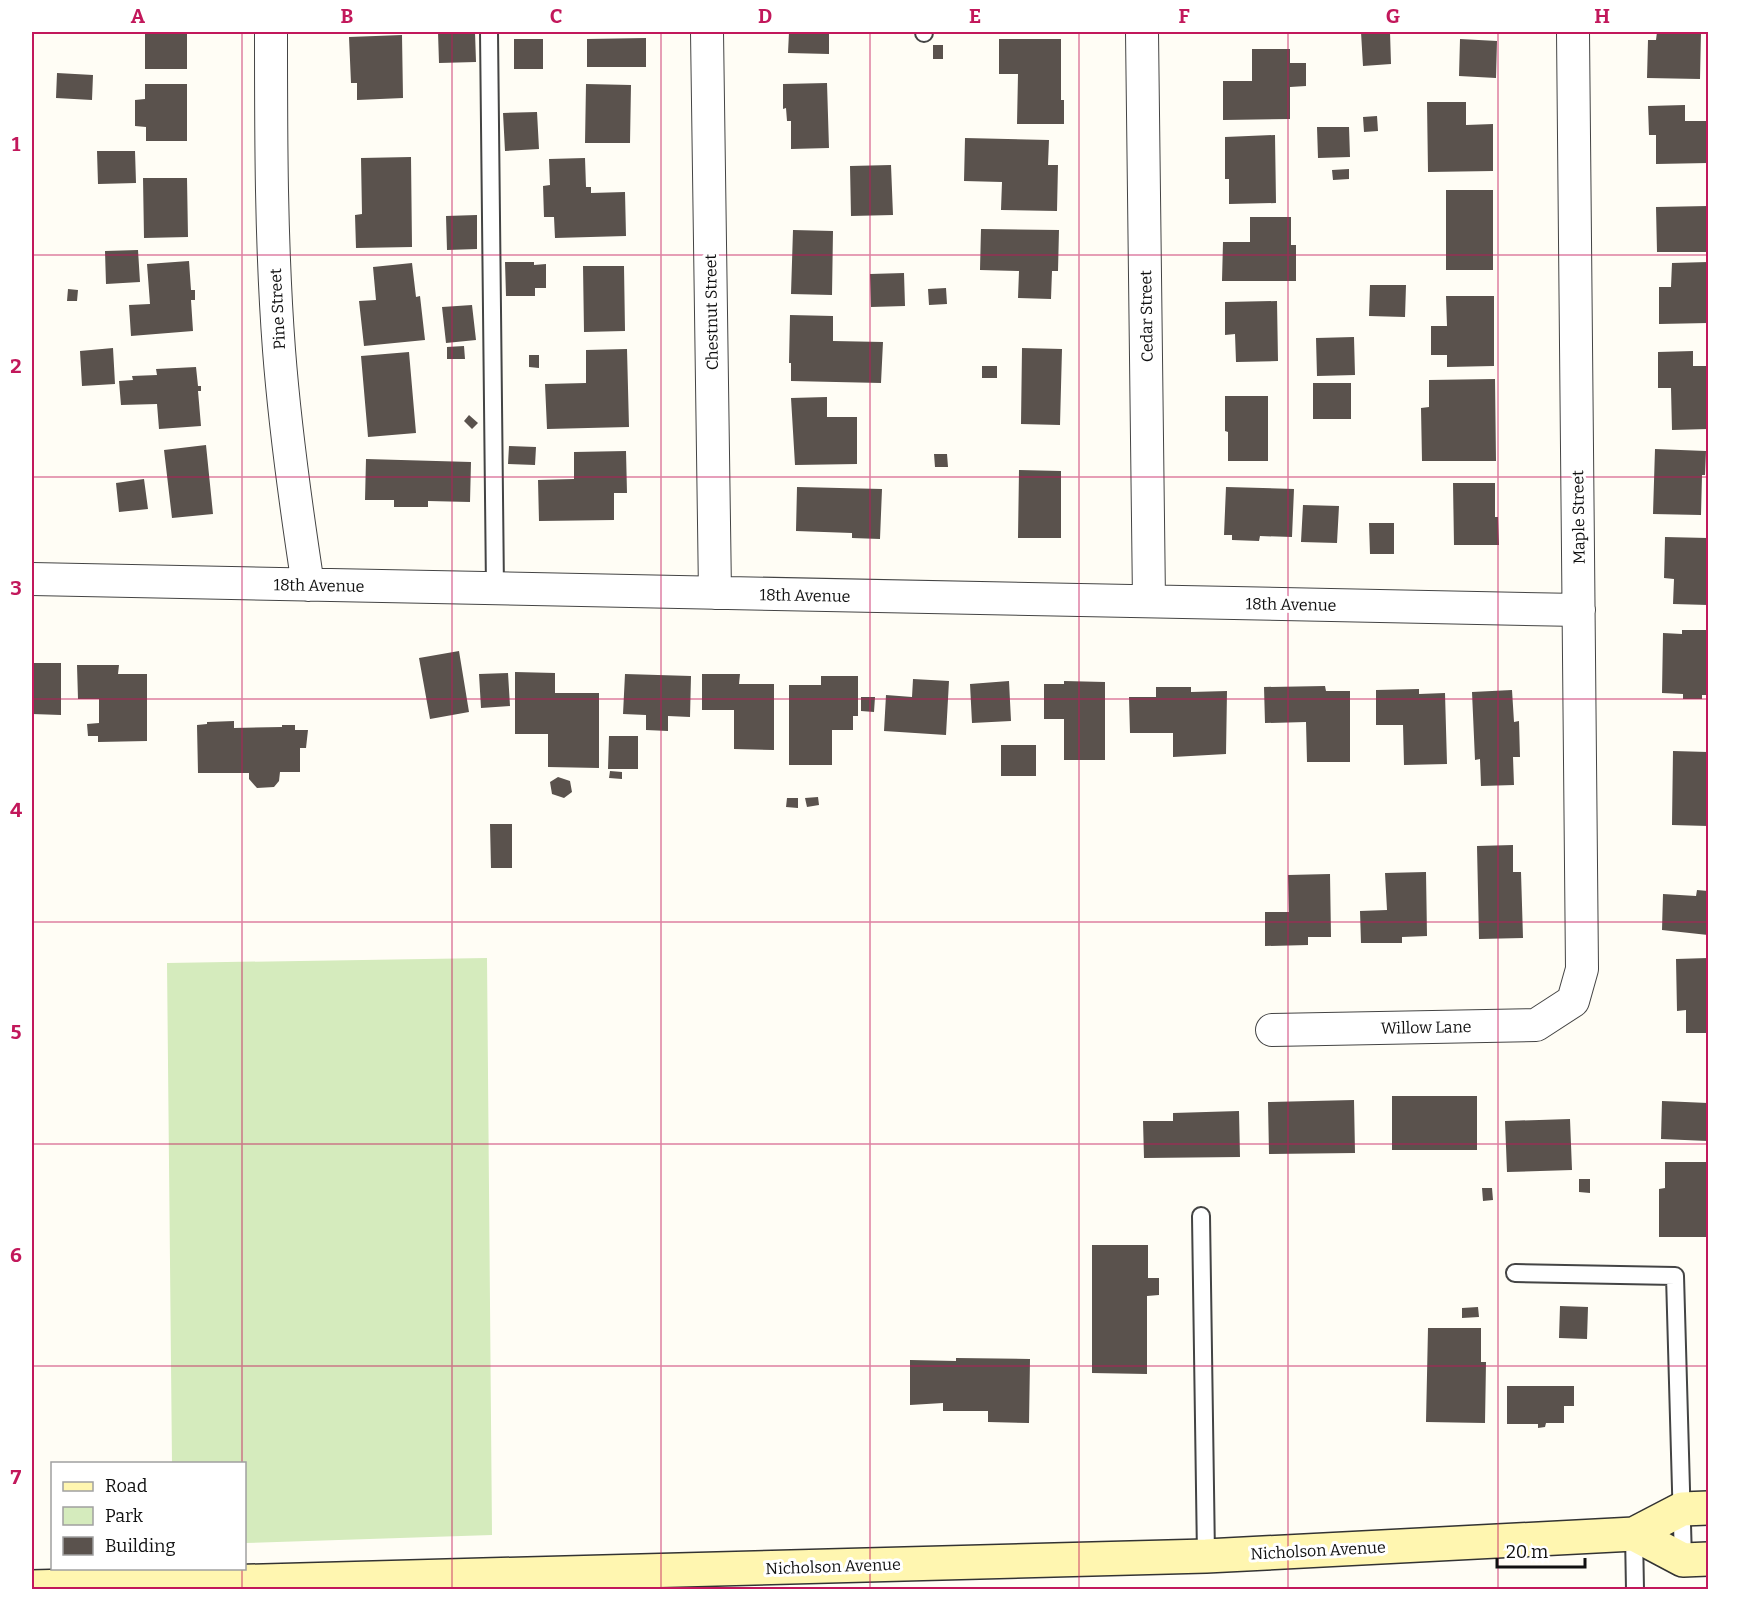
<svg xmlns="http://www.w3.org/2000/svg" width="1740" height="1621" viewBox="0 0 1740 1621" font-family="Bitter,serif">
	<rect width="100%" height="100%" fill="#fffdf5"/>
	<path fill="#d5ebbd" d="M487 958 492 1535 245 1543 244 1464 172 1463 167 963Z"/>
	<path fill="#5a524d" d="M145 32H187V69H145Z
		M438 32H475L476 62 439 63Z
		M789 32H829V54L788 53Z
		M1361 32H1390L1391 64 1363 66Z
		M1657 32H1701L1700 79 1647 78 1648 40H1656Z
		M402 35 403 98 357 100V83H351L349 37Z
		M646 38V67H587V39Z
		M514 39H543V69H514Z
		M999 39H1061V100H1064V124H1017L1018 74H999Z
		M1460 39 1497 41 1496 78 1459 76Z
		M933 45H943V59H933Z
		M1252 49H1290V63H1306V86L1290 87V119L1223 120V81H1252Z
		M57 73 93 75 92 100 56 98Z
		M827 83 829 148 791 149V121H787L786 108 783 109V84Z
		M145 84H187V141H146V127L135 126V100L145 99Z
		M586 84 631 85 630 143H585Z
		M1427 102H1466V125L1493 124V171L1428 172Z
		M1685 105V121H1708V163L1656 164V135H1649L1648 106Z
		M537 112 539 149 505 151 503 113Z
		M1377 116 1378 131 1364 132 1363 117Z
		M1317 127H1349L1350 157 1318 158Z
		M1275 135 1276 203 1229 204V179H1225V137Z
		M965 138 1049 140 1048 165H1058L1057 211 1001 210 1002 182 964 181Z
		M97 151H135L136 183 98 184Z
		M411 157 412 247 356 248 355 215 362 214 361 158Z
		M585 158 586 187H591V193L625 192 626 236 555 238 554 217H544L543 186 550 185 549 159Z
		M891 165 893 215 851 216 850 166Z
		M1349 169V179L1333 180 1332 170Z
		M143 178H187L188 237 144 238Z
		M1446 190H1493V270H1446Z
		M1708 206V252H1657L1656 207Z
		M477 215V249L447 250 446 216Z
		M1250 217H1291V245H1296V281H1222L1223 242H1250Z
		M981 229 1059 230 1058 271H1052L1051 299 1018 298 1019 271 980 270Z
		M793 230 833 231 832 295 791 294Z
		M138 250 140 282 106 284 105 251Z
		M189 261 191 290H195V300H191L193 331 131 336 129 305 150 304 147 264Z
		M505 262H534V265L546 264V288H535V296H506Z
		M1708 262V323L1659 324V287H1671L1672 263Z
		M412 263 416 297 420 296 425 340 364 346 359 301 376 300 373 267Z
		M583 266H624L625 331 584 332Z
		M904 273 905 306 871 307 870 274Z
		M1370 285H1406L1405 317 1369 316Z
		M946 288 947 304 929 305 928 289Z
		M68 289 78 290 77 301H67Z
		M1446 296H1494V366L1447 367V355H1431V326H1447Z
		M1277 301 1278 361 1236 362 1235 334 1225 335V302Z
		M472 305 476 340 446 343 442 307Z
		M790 315 833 316V341L883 342 881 383 791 381V363H789Z
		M1354 337 1355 375 1317 376 1316 338Z
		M464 346 465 359H447V347Z
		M113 348 115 384 82 386 80 351Z
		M1022 348 1062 349 1060 425 1021 424Z
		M627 349 629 427 547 429 545 384 586 383V350Z
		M1693 351V366H1708V429L1672 430 1671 388H1658V352Z
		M409 352 416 433 368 437 361 356Z
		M529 355H539V368L529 367Z
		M982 366H997V378H982Z
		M196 367 198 386H201V391H198L201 426 159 429 157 404 121 405 119 381 133 380 132 376 157 375 156 369Z
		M1495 379 1496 461H1422L1421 408 1429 407V380Z
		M1313 383H1351V419H1313Z
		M1225 396H1268V461H1228V432L1225 431Z
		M827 397V417H857V464L795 465 791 398Z
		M469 415 478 423 472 429 464 421Z
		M206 445 213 514 172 518 164 450Z
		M509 446 536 447 535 465 508 464Z
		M1655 449 1706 451 1705 475H1702L1701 515 1653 514Z
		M626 451 627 493H614V520L539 521 538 480 574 479V452Z
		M934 454H947L948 467H935Z
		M366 459 471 462 470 502 428 501V507H394V500H365Z
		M1019 470 1061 471V538H1018Z
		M144 479 148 509 119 512 116 483Z
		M1453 483H1495V517H1498L1499 545H1454Z
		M797 487 882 489 880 539 852 538V533L796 531Z
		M1226 487 1294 489 1292 537 1260 536 1259 541 1232 540V535H1224Z
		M1303 505 1339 506 1337 543 1301 542Z
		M1369 523H1394V554H1370Z
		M1665 537 1708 538V605L1673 604 1674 579 1664 578Z
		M1682 630H1707L1708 695H1702V699H1683V694L1662 693 1663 633 1682 634Z
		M459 651 469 712 430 719 419 658Z
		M32 663H61V715L32 714Z
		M77 665H119L118 674H147V741L98 742V736H88L87 724 99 723V699H78Z
		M515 672 555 673V693H599V768L548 767V734H515Z
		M508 673 510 706 481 708 479 674Z
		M625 674 691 676 690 717 668 716V731L646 730V715L623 714Z
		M702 674H740L739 684H774V750L734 749V710H702Z
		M821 676H858V716H853V730H832V765H789V685H821Z
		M913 679 949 681 946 735 884 731 886 695 912 697Z
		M1009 681 1011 721 972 723 970 684Z
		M1064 681 1105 682V760H1064V719H1044V684H1064Z
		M1325 686 1326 691H1350V762H1307L1306 722 1265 723 1264 687Z
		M1156 687H1191V692L1227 691 1226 754 1173 757V733H1130L1129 697H1156Z
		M1419 689V694L1445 693 1447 764 1404 765 1403 725H1376V690Z
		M1512 690 1514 722 1519 721 1520 757H1513L1514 785 1481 786 1480 759 1475 760 1472 692Z
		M861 697H875L874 712 861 711Z
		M234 721V728L282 727V725H295V730H308L306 748H300V772H280L279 781 274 787 257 788 249 779V773H198L197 725 207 724V722Z
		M609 736H638V769H608Z
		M1001 745H1036V776H1001Z
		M1673 751 1708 752V826L1672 825Z
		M610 771 622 772V779L609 778Z
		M558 777 570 781 572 792 564 798 552 794 550 782Z
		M818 797 819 805 807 807 805 798Z
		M787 798H798V808L786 807Z
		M490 824H512V868H491Z
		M1513 845V872H1521L1523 938 1479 939 1477 846Z
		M1426 872 1427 936 1402 937V943H1361L1360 911 1387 910 1385 873Z
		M1330 874 1331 937H1308V945L1265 946V912H1289L1288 875Z
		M1697 890 1708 891V935L1662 930 1663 894 1696 896Z
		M1708 958V1033H1686V1010L1677 1011 1676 959Z
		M1392 1096H1477V1150H1392Z
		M1354 1100 1355 1153 1269 1154 1268 1102Z
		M1662 1101 1708 1103V1141L1661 1139Z
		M1239 1111 1240 1157 1144 1158 1143 1121H1173V1113Z
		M1570 1119 1572 1170 1507 1172 1505 1121Z
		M1665 1162H1708V1237H1659V1189L1665 1188Z
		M1579 1179H1590V1193L1579 1192Z
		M1482 1188H1492L1493 1200 1483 1201Z
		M1092 1245H1148V1278H1159V1295L1147 1296V1374L1092 1373Z
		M1560 1306 1588 1307 1587 1339 1559 1338Z
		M1478 1307 1479 1317 1462 1318V1308Z
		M1428 1328H1481V1362H1486L1485 1423 1426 1422Z
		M956 1358 1030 1359 1029 1423 988 1422V1411H943V1403L910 1405V1360L956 1361Z
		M1507 1386H1574V1406H1564V1423H1546L1545 1427 1538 1428V1424H1507Z"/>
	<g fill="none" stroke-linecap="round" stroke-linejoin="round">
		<g stroke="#444" stroke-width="20">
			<path id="lane" d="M489 32 495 589
				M924 32V33
				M1201 1216 1206 1556
				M1515 1273 1675 1276 1683 1560
				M1634 1534 1635 1590"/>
		</g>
		<g stroke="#444" stroke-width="34">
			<path id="street" d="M271 32C271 137 271 244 279 350 285 428 296 507 308 585
				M707 32 715 593
				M1142 32 1149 601
				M32 579 1579 610
				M1272 1030 1536 1025 1573 1001 1582 969 1573 32"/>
		</g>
		<g stroke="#333" stroke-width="36">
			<path id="secondary" d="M1634 1534 1683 1560 1708 1559
				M32 1587 1206 1556 1634 1534 1682 1509 1708 1508"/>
		</g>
		<use href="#lane" stroke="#fff" stroke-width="16"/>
		<use href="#street" stroke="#fff" stroke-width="32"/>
		<use href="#secondary" stroke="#fff6b0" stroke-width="33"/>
	</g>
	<path fill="none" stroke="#c2185b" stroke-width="1.5" stroke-opacity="0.55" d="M242 32V1464M452 32V1590M661 32V1590M870 32V1590M1079 32V1590M1288 32V1590M1498 32V1590M32 255H1708M32 477H1708M32 699H1708M32 922H1708M32 1144H1708M32 1366H1708M242 1568V1590"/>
	<g text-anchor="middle" stroke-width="6" stroke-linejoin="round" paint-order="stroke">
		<g font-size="16" fill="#111" stroke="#fff">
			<text transform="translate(277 309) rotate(-93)" y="6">Pine Street</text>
			<text transform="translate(711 312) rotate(-91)" y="6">Chestnut Street</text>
			<text transform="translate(1146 316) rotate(-91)" y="6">Cedar Street</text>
			<text transform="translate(1578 517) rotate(-91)" y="6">Maple Street</text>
			<text transform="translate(319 585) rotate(1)" y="6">18th Avenue</text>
			<text transform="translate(805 595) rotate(1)" y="6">18th Avenue</text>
			<text transform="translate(1291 604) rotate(1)" y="6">18th Avenue</text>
			<text transform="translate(1426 1027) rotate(-1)" y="6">Willow Lane</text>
			<text transform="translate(1318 1550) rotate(-3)" y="6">Nicholson Avenue</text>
			<text transform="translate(833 1566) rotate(-2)" y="6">Nicholson Avenue</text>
		</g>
	</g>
	<rect width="1740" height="1621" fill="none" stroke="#ffffff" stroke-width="66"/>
	<rect x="51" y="1462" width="195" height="108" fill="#ffffff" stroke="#a0a0a0" stroke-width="1.5"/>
	<rect x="63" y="1482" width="30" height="9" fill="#fff6b0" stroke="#a0a0a0" stroke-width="1.5"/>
	<text x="105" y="1492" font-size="18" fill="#111111">Road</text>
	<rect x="63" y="1507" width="30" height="18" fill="#d5ebbd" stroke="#a0a0a0" stroke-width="1.5"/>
	<text x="105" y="1522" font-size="18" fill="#111111">Park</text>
	<rect x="63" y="1537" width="30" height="18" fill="#5a524d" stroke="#a0a0a0" stroke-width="1.5"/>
	<text x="105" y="1552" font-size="18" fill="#111111">Building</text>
	<path d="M1497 1558v9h88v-9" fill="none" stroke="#111111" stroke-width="3"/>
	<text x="1506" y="1558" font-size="18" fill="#111111" stroke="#ffffff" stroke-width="4.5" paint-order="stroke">20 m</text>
	<rect x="33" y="33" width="1674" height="1555" fill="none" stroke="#c2185b" stroke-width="2"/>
	<g font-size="20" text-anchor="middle" font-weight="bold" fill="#c2185b">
		<text x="138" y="23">A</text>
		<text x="347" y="23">B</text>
		<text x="556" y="23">C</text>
		<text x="765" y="23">D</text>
		<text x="975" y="23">E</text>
		<text x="1184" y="23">F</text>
		<text x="1393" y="23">G</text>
		<text x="1602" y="23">H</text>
		<text x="16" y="151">1</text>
		<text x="16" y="373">2</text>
		<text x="16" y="595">3</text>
		<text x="16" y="817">4</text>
		<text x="16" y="1039">5</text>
		<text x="16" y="1262">6</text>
		<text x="16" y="1484">7</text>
	</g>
</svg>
